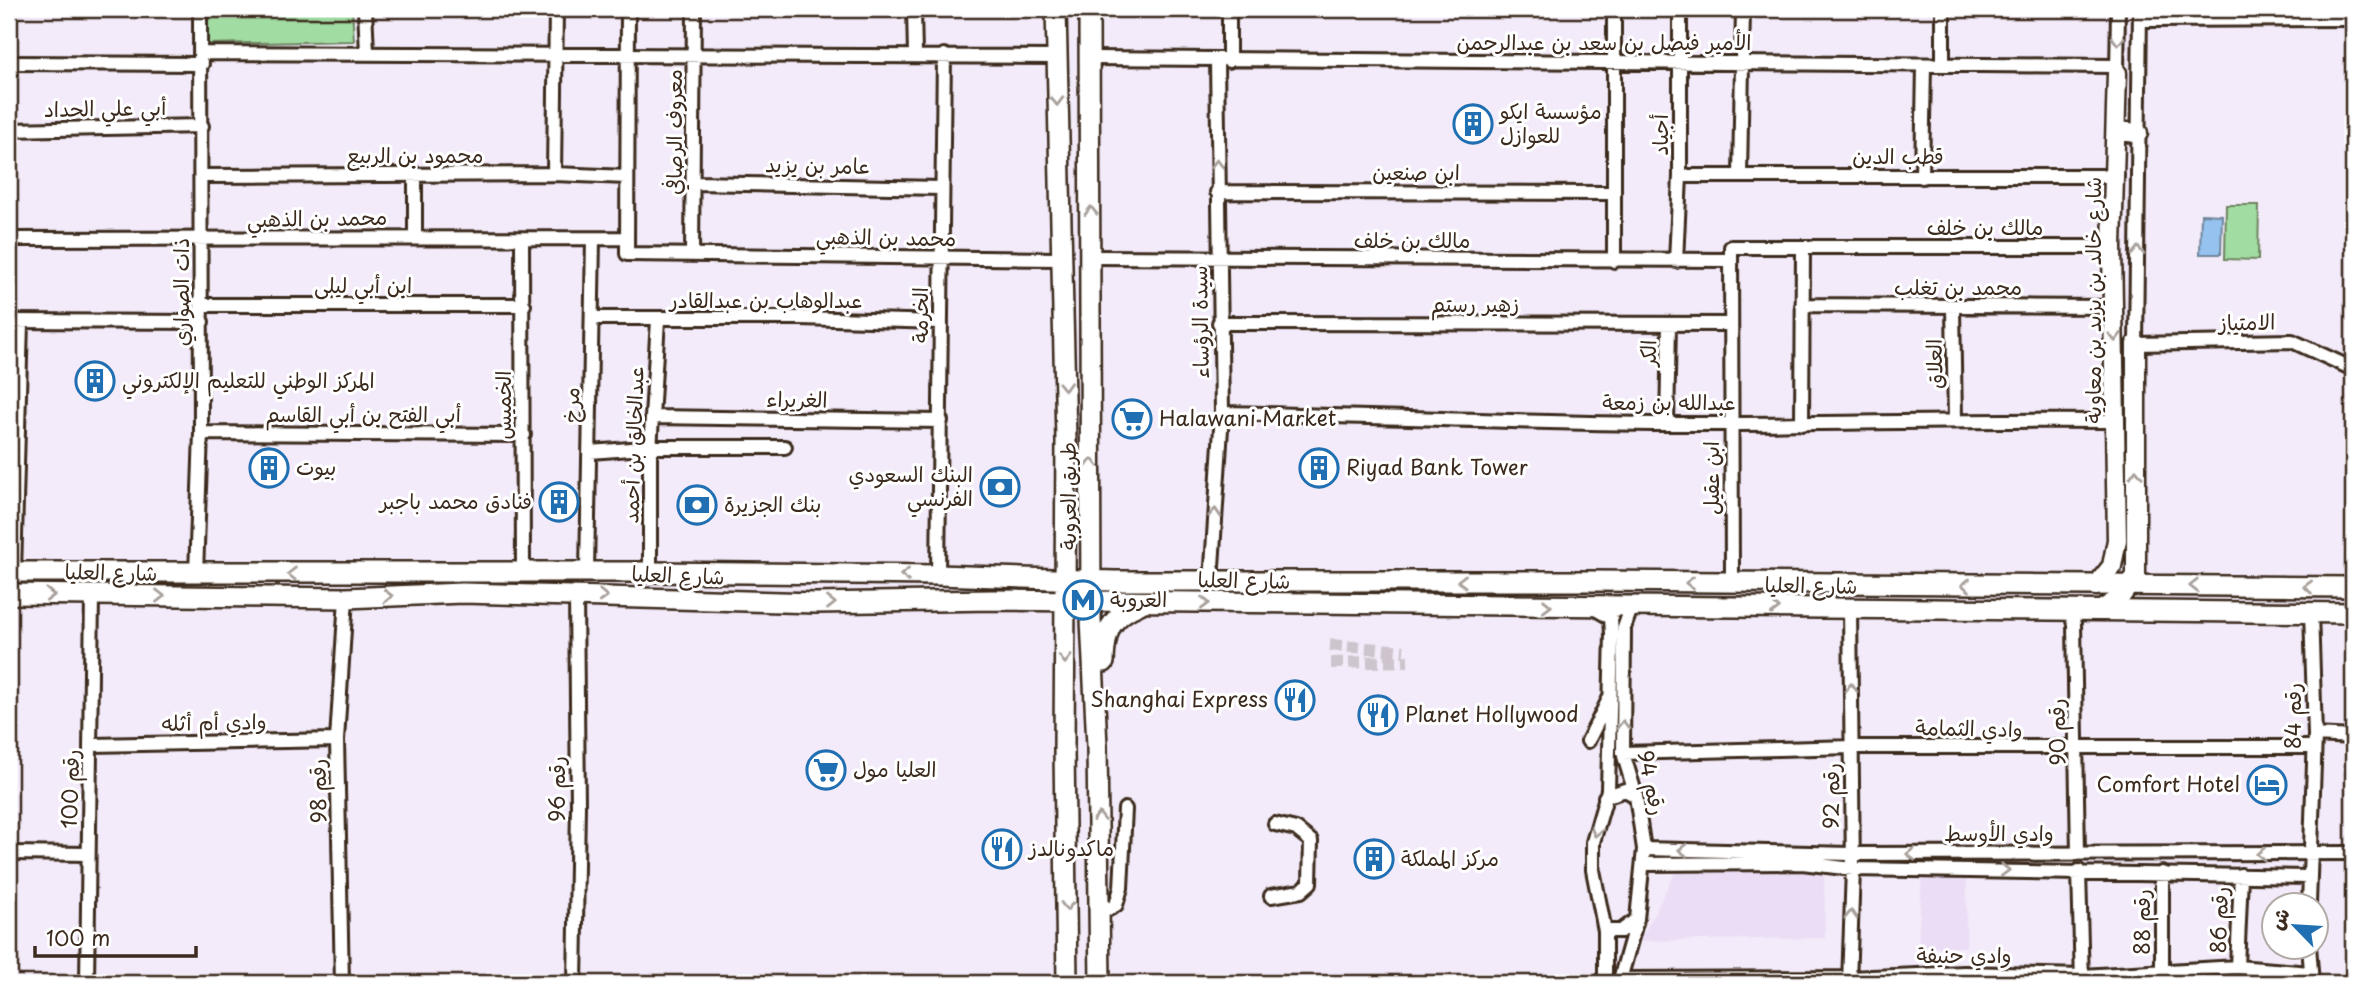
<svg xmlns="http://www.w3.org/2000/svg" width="2362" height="992" viewBox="0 0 2362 992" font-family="'Playpen Sans','Playpen Sans Arabic',sans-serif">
	<rect width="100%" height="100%" fill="#f3ebf9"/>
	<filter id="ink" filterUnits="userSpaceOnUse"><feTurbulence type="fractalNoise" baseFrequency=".0143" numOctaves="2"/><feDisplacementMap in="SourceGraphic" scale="14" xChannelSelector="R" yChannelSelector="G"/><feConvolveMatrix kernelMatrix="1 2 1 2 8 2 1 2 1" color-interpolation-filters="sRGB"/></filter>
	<g filter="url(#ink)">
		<path fill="#ebddf5" d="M1681 861 1824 864 1825 938 1640 941Z
			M1922 874H1967L1966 947H1918Z"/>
		<path fill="#a1dca2" stroke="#6e8360" stroke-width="2" d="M207 9H352L354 41 207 44Z
			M2226 205H2259L2258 260 2225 259Z"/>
		<path fill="#95c2ef" stroke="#71859b" stroke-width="2" d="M2201 214 2222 215 2221 254H2200Z"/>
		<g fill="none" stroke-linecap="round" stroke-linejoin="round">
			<path stroke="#cec4cd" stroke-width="12" stroke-dasharray="12 6" stroke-linecap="butt" d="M1330 645 1404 651
				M1331 663 1408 661"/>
			<g stroke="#3b2a1e" stroke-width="18">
				<path id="street" d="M365 9 367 52
					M628 9 627 254 1061 259
					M914 9 915 55
					M1943 9V65
					M2140 9 2136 344 2292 341 2353 369
					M2140 20 2353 19
					M202 53 1056 57
					M1091 58 2117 66
					M1229 61V9
					M9 63 202 64
					M2117 73 2118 9
					M9 130 202 126
					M554 174 556 9
					M202 176 554 174 627 177
					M415 176V237
					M1680 176H2117
					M1740 176 1743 9
					M1922 177 1924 65
					M695 183 941 188
					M1217 192 1614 193
					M9 239 626 238
					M522 239 523 571
					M692 255 694 9
					M1092 257 1731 260
					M1614 261V9
					M1676 261 1680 176V9
					M202 305H524
					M1802 305 2114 307
					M1953 308 1955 419
					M593 318H800L940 322
					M9 321 202 322
					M1219 323 1731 324
					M1222 413C1370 416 1518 423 1667 424 1817 425 1966 419 2116 421
					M654 417 941 421
					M1667 424 1669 324
					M1802 424 1803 248
					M201 433 524 435
					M590 452 657 447H785
					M14 572 21 322
					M587 572 593 239
					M650 572V450L658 320
					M196 574 201 433 200 9
					M938 575 944 55
					M1211 582 1222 413 1217 61
					M1732 583 1731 247H2112
					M1594 608 1611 618 1612 634 1608 790 1593 842V870L1605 931V983
					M2070 610 2074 624 2078 854
					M2315 735 2353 737
					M1588 741 1610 697
					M92 745 337 740
					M1623 753 1852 747H2314
					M1605 797 1625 790 1636 796
					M1644 849 1850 854 2353 853
					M9 853 88 854
					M1643 864 1802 863 1853 869 2308 877
					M2079 871 2082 983
					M2162 873V971
					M1271 896 1301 891 1310 883 1311 841 1296 829 1275 824
					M2309 904 2315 735 2311 612
					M1101 913 1116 905 1121 888 1125 809
					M1605 931H1621L1637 919
					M2309 946 2312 983
					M2237 967 2241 875
					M1619 979 1849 978 1964 973 2082 976 2237 967 2310 973
					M87 983 92 596
					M342 983 337 740 346 598
					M575 983 578 806 576 595
					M1619 983 1637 919 1644 849 1636 796 1623 753 1624 628 1630 611 1638 609
					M1849 983 1853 869 1850 610"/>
			</g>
			<g stroke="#3b2a1e" stroke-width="23">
				<path id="secondary" d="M2116 131 2138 133
					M2096 586 2112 566 2117 540 2112 247 2117 73
					M2101 610 2119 599 2136 576V344"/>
			</g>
			<g stroke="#3b2a1e" stroke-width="24">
				<path id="primary" d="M1056 9 1066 440 1064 748 1067 983
					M1089 9 1091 619 1097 746 1100 983
					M9 572H650L938 575 1114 581H1593L2353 587
					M9 594 346 598 462 593 816 603 993 600 2353 613
					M1104 662C1105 630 1110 617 1140 604"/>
			</g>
			<use href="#street" stroke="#fff" stroke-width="12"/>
			<use href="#secondary" stroke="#fff" stroke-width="18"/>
			<use href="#primary" stroke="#fff" stroke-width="19"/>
		</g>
		<defs><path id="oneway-chevron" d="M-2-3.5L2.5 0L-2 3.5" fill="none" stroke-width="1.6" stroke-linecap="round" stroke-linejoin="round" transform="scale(1.75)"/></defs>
		<g stroke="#a79f9a">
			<use href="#oneway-chevron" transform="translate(2118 41) rotate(91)"/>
			<use href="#oneway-chevron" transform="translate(1057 101) rotate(89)"/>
			<use href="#oneway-chevron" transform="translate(1217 164) rotate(-90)"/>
			<use href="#oneway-chevron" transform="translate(1091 211) rotate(-92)"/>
			<use href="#oneway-chevron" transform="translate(2138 251) rotate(-90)"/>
			<use href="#oneway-chevron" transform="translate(2115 337) rotate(89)"/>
			<use href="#oneway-chevron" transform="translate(1065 386) rotate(88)"/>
			<use href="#oneway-chevron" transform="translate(1092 463) rotate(-90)"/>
			<use href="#oneway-chevron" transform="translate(2136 474) rotate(-91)"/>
			<use href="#oneway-chevron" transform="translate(1215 513) rotate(-86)"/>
			<use href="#oneway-chevron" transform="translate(292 574) rotate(180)"/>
			<use href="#oneway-chevron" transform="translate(905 575) rotate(-179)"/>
			<use href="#oneway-chevron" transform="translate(1462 581) rotate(-180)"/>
			<use href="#oneway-chevron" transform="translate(1690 583) rotate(-180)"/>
			<use href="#oneway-chevron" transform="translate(1966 585) rotate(-180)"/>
			<use href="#oneway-chevron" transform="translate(2194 586) rotate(-180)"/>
			<use href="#oneway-chevron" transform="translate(2308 587) rotate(-179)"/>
			<use href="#oneway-chevron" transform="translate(50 595) rotate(1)"/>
			<use href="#oneway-chevron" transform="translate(160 596)"/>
			<use href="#oneway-chevron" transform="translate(388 596) rotate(-2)"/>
			<use href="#oneway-chevron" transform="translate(603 596) rotate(2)"/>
			<use href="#oneway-chevron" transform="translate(831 603)"/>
			<use href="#oneway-chevron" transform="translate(1205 603) rotate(1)"/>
			<use href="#oneway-chevron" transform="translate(1547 606) rotate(1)"/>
			<use href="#oneway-chevron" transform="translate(1775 608) rotate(1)"/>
			<use href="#oneway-chevron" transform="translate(1065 659) rotate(90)"/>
			<use href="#oneway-chevron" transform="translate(1851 688) rotate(-90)"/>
			<use href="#oneway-chevron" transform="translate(1623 725) rotate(-90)"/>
			<use href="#oneway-chevron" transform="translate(1099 817) rotate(-91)"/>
			<use href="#oneway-chevron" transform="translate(1596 832) rotate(103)"/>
			<use href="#oneway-chevron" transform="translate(1683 850) rotate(-179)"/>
			<use href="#oneway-chevron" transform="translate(1911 854) rotate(-180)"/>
			<use href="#oneway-chevron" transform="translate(2261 854) rotate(-180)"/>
			<use href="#oneway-chevron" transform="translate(2005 870) rotate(1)"/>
			<use href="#oneway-chevron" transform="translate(1067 906) rotate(91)"/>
			<use href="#oneway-chevron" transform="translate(1851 915) rotate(-88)"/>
		</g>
	</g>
	<defs>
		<g id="building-ring" transform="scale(2.0125)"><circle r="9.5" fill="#fff" stroke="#1f6fb2" stroke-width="1.5"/><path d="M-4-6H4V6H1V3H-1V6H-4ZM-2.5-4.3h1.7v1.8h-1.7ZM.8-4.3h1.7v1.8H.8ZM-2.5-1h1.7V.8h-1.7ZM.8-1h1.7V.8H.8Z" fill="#1f6fb2"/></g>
		<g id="supermarket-ring" transform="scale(2.0125)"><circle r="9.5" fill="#fff" stroke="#1f6fb2" stroke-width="1.5"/><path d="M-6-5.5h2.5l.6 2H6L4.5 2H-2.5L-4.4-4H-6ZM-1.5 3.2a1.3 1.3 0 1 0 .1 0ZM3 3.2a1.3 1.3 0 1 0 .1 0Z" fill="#1f6fb2"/></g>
		<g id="bank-ring" transform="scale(2.0125)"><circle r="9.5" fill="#fff" stroke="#1f6fb2" stroke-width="1.5"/><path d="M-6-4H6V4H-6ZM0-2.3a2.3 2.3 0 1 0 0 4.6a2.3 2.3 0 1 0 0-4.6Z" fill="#1f6fb2"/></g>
		<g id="metro-ring" transform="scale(2.0125)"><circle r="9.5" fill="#fff" stroke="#1f6fb2" stroke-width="1.5"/><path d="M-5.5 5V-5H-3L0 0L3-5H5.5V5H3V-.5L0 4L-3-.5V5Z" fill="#1f6fb2"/></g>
		<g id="restaurant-ring" transform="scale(2.0125)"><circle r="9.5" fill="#fff" stroke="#1f6fb2" stroke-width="1.5"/><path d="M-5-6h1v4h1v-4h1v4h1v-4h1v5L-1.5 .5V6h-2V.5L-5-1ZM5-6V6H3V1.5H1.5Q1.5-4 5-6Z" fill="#1f6fb2"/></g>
		<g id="hotel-ring" transform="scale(2.0125)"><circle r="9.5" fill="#fff" stroke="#1f6fb2" stroke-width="1.5"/><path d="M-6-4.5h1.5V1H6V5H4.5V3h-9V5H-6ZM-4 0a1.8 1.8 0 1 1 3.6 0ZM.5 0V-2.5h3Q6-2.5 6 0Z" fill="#1f6fb2"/></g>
	</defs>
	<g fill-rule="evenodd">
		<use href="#building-ring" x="1473" y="124"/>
		<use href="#building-ring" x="95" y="381"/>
		<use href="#supermarket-ring" x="1132" y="419"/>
		<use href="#building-ring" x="269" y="468"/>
		<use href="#building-ring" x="1319" y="468"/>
		<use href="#bank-ring" x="1000" y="487"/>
		<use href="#building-ring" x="559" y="502"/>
		<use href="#bank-ring" x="697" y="505"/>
		<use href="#metro-ring" x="1083" y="600"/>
		<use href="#restaurant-ring" x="1295" y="700"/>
		<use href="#restaurant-ring" x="1378" y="715"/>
		<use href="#supermarket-ring" x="826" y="770"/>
		<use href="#hotel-ring" x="2267" y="785"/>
		<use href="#restaurant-ring" x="1002" y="849"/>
		<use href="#building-ring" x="1374" y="859"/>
	</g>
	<g text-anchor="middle" stroke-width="6" stroke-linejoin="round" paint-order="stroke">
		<g font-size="21" fill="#3b2a1e" stroke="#fff">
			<text x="1604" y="50">الأمير فيصل بن سعد بن عبدالرحمن</text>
			<text transform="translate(105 109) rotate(-1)" y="7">أبي علي الحداد</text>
			<text transform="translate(675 132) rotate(-90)" y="7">معروف الرصافي</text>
			<text transform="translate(1661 135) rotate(-90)" y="7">أجياد</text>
			<text x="415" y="163">محمود بن الربيع</text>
			<text x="1898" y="164">قطب الدين</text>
			<text transform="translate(818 166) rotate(1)" y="7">عامر بن يزيد</text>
			<text x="1416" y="180">ابن صنعين</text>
			<text transform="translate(317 219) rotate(-1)" y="7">محمد بن الذهبي</text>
			<text x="1985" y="235">مالك بن خلف</text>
			<text transform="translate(886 238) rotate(1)" y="7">محمد بن الذهبي</text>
			<text x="1412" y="248">مالك بن خلف</text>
			<text x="363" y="293">ابن أبي ليلى</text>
			<text x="1958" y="295">محمد بن تغلب</text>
			<text transform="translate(182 292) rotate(-90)" y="7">ذات الصواري</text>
			<text transform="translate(2094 300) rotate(-90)" y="7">شارع خالد بن يزيد بن معاوية</text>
			<text x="766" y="308">عبدالوهاب بن عبدالقادر</text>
			<text x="1475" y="312">زهير رستم</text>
			<text transform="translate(921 315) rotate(-90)" y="7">الخرمة</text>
			<text transform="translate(1201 322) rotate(-91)" y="7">سيدة الرؤساء</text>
			<text transform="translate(2247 323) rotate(-1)" y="7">الامتياز</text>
			<text transform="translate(1649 353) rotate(-89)" y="7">الكر</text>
			<text transform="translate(1935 364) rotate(-91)" y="7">العلاق</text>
			<text transform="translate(797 400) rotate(1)" y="7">الغريراء</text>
			<text x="1669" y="410">عبدالله بن زمعة</text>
			<text transform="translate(504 405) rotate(-90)" y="7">الخميس</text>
			<text transform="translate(572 405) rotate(-89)" y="7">مرخ</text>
			<text x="363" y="422">أبي الفتح بن أبي القاسم</text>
			<text transform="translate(634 445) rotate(-88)" y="7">عبدالخالق بن أحمد</text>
			<text transform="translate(1712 478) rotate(-90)" y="7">ابن عقيل</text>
			<text transform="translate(1069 496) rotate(-90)" y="7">طريق العروبة</text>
			<text transform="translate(111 573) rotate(1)" y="7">شارع العليا</text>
			<text transform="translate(678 576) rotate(2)" y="7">شارع العليا</text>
			<text transform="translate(1244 581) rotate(1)" y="7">شارع العليا</text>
			<text transform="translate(1811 586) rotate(1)" y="7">شارع العليا</text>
			<text transform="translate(2294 716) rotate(-90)" y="7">رقم 84</text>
			<text transform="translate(214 723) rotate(-1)" y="7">وادي أم أثله</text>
			<text transform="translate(1969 729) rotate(1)" y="7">وادي الثمامة</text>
			<text transform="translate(2058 732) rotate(-91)" y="7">رقم 90</text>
			<text transform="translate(1651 783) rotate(78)" y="7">رقم 94</text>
			<text transform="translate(71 789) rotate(-88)" y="7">رقم 100</text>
			<text transform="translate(558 789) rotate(-90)" y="7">رقم 96</text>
			<text transform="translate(319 791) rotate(-91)" y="7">رقم 98</text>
			<text transform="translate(1832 796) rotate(-89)" y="7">رقم 92</text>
			<text x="1999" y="841">وادي الأوسط</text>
			<text transform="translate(2220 920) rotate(-88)" y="7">رقم 86</text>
			<text transform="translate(2143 922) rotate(-90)" y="7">رقم 88</text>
			<text x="1964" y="963">وادي حنيفة</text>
		</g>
		<g font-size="21" fill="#3b2a1e" stroke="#fff" text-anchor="start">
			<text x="1500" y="119">مؤسسة ايكو<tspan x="1500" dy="24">للعوازل</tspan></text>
			<text x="122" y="388">المركز الوطني للتعليم الإلكتروني</text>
			<text x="1159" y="426">Halawani Market</text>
			<text x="296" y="475">بيوت</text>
			<text x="1346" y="475">Riyad Bank Tower</text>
			<text x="973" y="482" text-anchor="end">البنك السعودي<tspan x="973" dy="24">الفرنسي</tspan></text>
			<text x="532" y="509" text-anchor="end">فنادق محمد باجبر</text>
			<text x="724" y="512">بنك الجزيرة</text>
			<text x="1110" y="607">العروبة</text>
			<text x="1268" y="707" text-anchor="end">Shanghai Express</text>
			<text x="1405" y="722">Planet Hollywood</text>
			<text x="853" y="777">العليا مول</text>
			<text x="2240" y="792" text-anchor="end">Comfort Hotel</text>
			<text x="1029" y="856">ماكدونالدز</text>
			<text x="1401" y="866">مركز المملكة</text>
		</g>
	</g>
	<rect width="2362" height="992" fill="none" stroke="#fff" stroke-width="35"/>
	<rect x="18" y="18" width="2327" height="957" fill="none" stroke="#3b2a1e" stroke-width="2.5" filter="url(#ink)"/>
	<g transform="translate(2295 926) rotate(295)"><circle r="33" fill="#ffffff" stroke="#b1aaa5" stroke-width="2"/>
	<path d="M0-5L12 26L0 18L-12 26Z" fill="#1f6fb2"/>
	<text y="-10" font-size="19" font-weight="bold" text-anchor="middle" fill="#3b2a1e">ش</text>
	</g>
	<path d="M35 946v10h161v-10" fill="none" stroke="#3b2a1e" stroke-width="3.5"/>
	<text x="46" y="946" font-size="21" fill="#3b2a1e" stroke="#ffffff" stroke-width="5" paint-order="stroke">100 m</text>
</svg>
